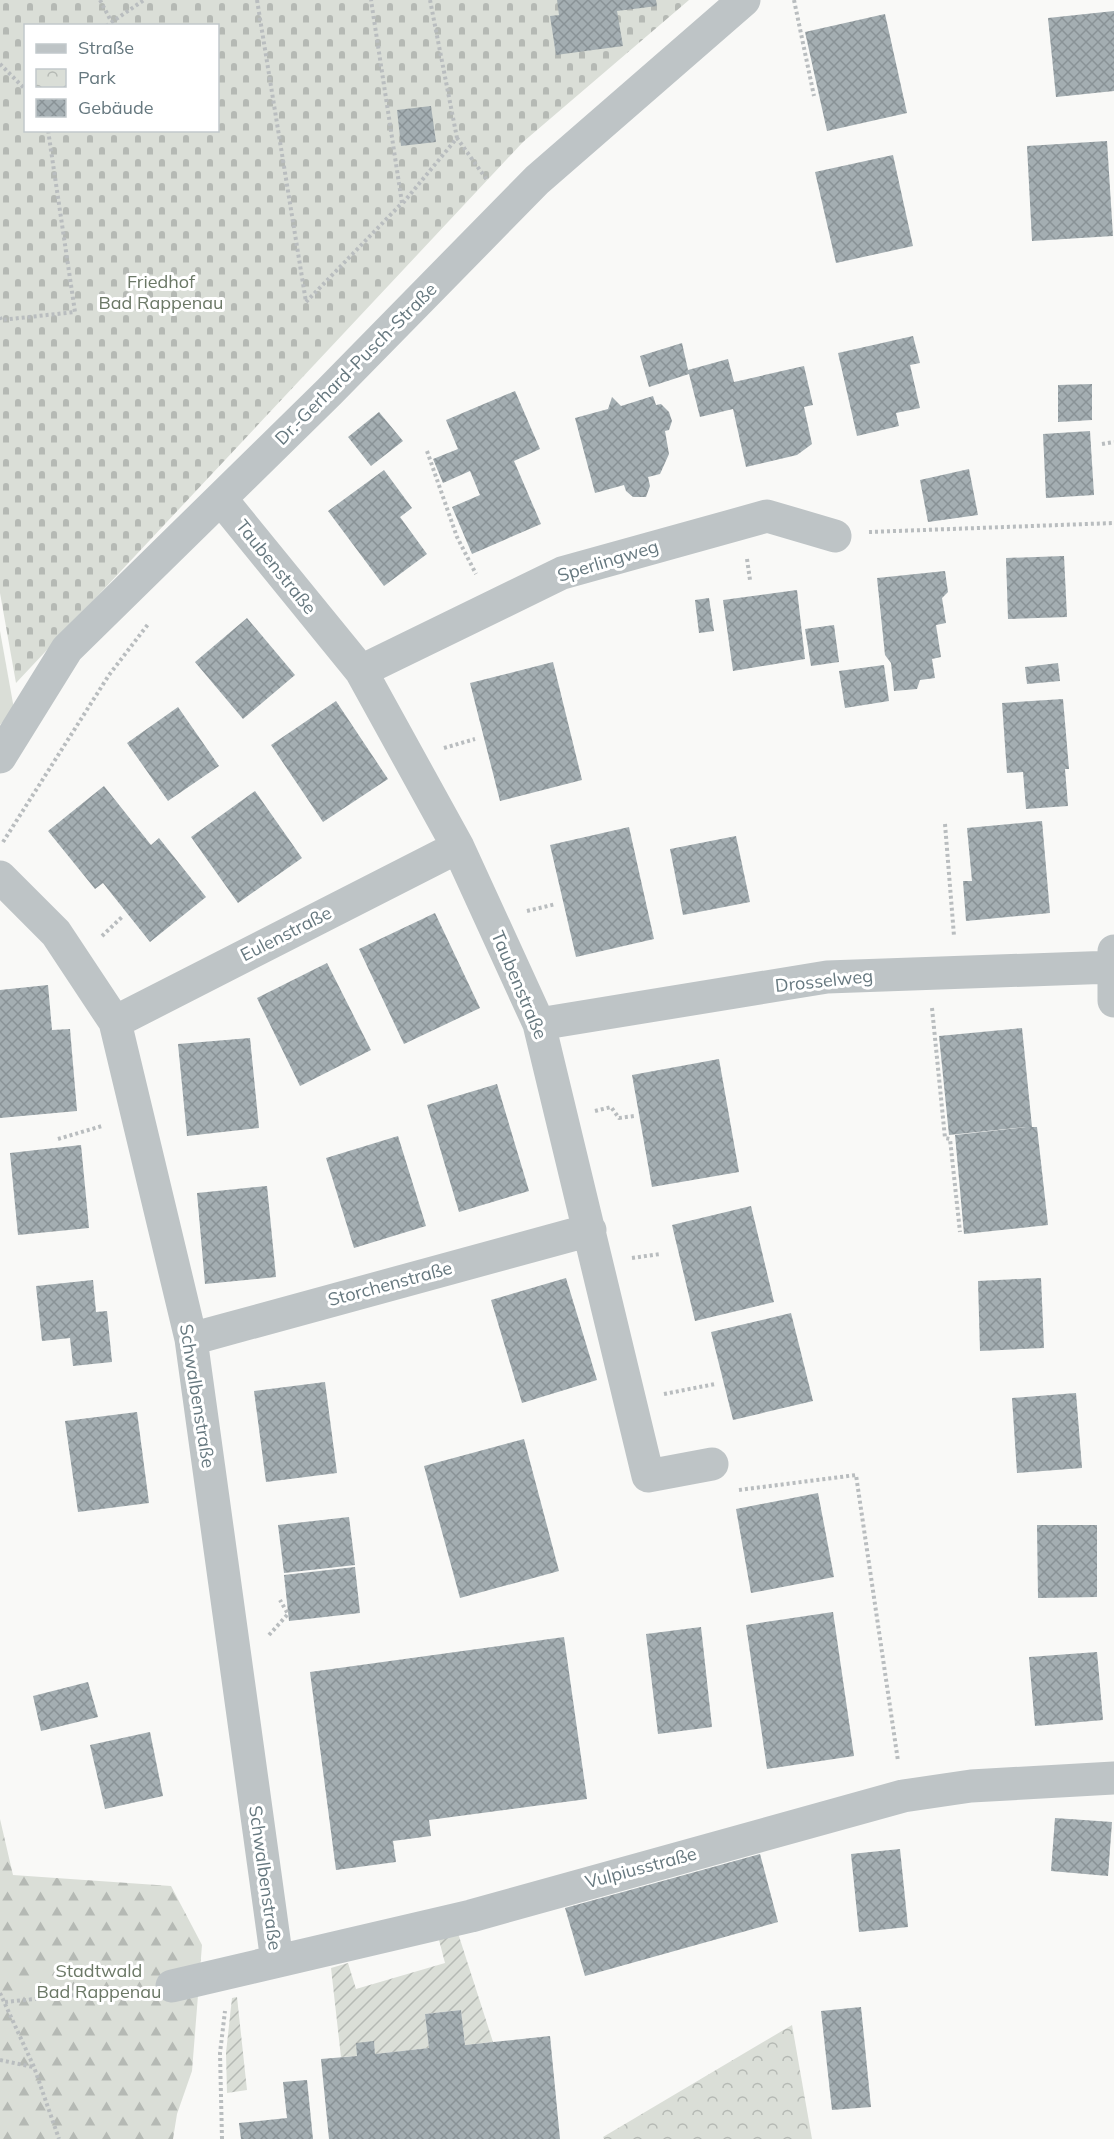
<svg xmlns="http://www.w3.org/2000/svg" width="1114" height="2139" viewBox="0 0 1114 2139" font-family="Mulish,sans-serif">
	<defs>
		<pattern id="forest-firs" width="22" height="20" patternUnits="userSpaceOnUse" patternTransform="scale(1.5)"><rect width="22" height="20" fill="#daded7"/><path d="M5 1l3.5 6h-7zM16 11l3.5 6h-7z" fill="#b5b9b4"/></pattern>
		<pattern id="cemetery-stones" width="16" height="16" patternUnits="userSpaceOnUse" patternTransform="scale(1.5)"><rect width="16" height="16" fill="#daded7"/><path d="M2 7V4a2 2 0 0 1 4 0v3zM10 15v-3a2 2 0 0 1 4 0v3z" fill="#b5b9b4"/></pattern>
		<pattern id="park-crowns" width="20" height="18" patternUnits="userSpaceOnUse" patternTransform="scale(1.5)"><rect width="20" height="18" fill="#daded7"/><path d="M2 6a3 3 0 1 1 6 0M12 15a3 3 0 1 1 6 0" fill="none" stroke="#b5b9b4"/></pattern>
		<pattern id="garden-furrows" width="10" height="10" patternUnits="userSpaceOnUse" patternTransform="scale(1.5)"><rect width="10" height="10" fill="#daded7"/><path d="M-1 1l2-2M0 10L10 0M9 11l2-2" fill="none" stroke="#b5b9b4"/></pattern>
		<pattern id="building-cross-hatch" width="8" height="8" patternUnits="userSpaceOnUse" patternTransform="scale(1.5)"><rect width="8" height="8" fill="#a4aeb2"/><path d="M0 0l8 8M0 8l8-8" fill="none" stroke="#899296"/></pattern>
	</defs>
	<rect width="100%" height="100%" fill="#f9f9f7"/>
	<path fill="#daded7" d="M0 631 14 709 0 725Z"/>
	<path fill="url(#forest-firs)" d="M0 1819 13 1875 171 1886 202 1945 192 2071 177 2114 173 2139H0Z"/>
	<path fill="url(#cemetery-stones)" fill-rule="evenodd" d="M0 0H689L523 142 16 683 0 593ZM26 26H218V130H26Z"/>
	<path fill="url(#park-crowns)" d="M792 2025 812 2139H604L603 2137Z"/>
	<path fill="url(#garden-furrows)" d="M457 1930 493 2042 465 2045 461 2010 425 2014 429 2048 375 2054 374 2042 357 2056 341 2057 331 1968 348 1963 356 1989 445 1963 438 1936Z
		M237 1997 247 2090 227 2093 226 2053 232 1998Z"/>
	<path fill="url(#building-cross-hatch)" d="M557 0H656L657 6 617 11 623 46 556 55 550 16 559 15Z
		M1114 11V91L1056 97 1048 18Z
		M885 14 907 113 827 131 805 32Z
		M431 106 436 142 401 146 397 110Z
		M1107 141 1113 236 1032 241 1027 146Z
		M893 155 913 246 836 263 815 172Z
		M913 336 920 363 910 365 920 408 896 413 899 426 857 436 838 353Z
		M682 343 688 370 728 359 734 382 804 366 813 405 804 407 812 444 797 455 746 467 733 409 700 417 689 374 649 387 640 356Z
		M1092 384V420L1058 422V385Z
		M515 391 540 449 514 461 541 524 472 554 452 507 480 495 470 471 443 483 433 459 458 449 446 420Z
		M653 396 656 405 661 404 669 412 672 421 669 430 665 431 669 454 660 474 648 477 650 486 646 497H633L626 491 624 485 595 493 575 418 608 409 612 397 621 406Z
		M379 412 403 441 371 466 348 437Z
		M1090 431 1094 495 1046 498 1043 434Z
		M969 469 978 515 928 522 920 480Z
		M384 470 412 508 400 517 427 554 384 586 328 511Z
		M1064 556 1067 617 1008 619 1006 558Z
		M945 571 948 592 942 598 946 623 936 625 941 657 932 659 935 678 920 680 917 689 894 691 891 663 885 655 877 578Z
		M797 590 805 659 733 671 723 600Z
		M709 598 714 631 699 633 695 600Z
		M247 618 295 675 243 719 195 662Z
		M834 625 839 662 811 666 805 629Z
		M553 662 582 780 500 801 470 683Z
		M1058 663 1060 681 1027 684 1025 667Z
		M884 665 889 701 845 708 839 671Z
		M1063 699 1069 769H1065L1068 806 1026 809 1023 772 1007 773 1002 703Z
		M336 701 388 779 323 822 271 745Z
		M178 707 219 766 168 801 127 743Z
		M104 786 151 845 159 838 206 897 150 942 103 883 95 889 48 831Z
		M255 791 302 858 238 903 191 837Z
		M1042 821 1050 913 966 921 963 881H972L967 828Z
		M629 827 654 939 576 957 550 845Z
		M736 836 750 902 683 915 670 849Z
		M435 913 480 1008 404 1044 359 949Z
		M327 963 371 1050 300 1086 257 998Z
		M48 985 52 1030 70 1029 77 1111 0 1118V990Z
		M1022 1028 1032 1127H1037L1048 1225 964 1234 955 1135 1026 1127 949 1135 939 1036Z
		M250 1038 259 1128 187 1136 178 1044Z
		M719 1059 739 1172 652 1187 632 1075Z
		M497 1084 529 1191 459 1212 427 1105Z
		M398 1136 426 1226 354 1248 326 1158Z
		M81 1145 89 1228 18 1235 10 1153Z
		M267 1186 276 1277 205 1284 197 1193Z
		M751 1206 774 1302 695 1321 672 1225Z
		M566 1278 597 1380 522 1403 491 1300Z
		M1041 1278 1044 1348 980 1351 978 1281Z
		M93 1280 96 1312 107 1311 112 1362 73 1366 70 1338 42 1341 36 1286Z
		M791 1313 813 1401 733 1420 711 1332Z
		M325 1382 337 1473 266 1482 254 1391Z
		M1076 1393 1082 1468 1017 1473 1012 1398Z
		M137 1412 149 1503 78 1512 65 1421Z
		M524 1439 559 1571 460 1598 424 1466Z
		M818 1493 834 1577 751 1593 736 1509Z
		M349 1517 355 1565 284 1573 278 1525Z
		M1037 1525H1097V1597L1038 1598Z
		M355 1567 360 1613 289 1621 284 1575Z
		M833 1612 854 1756 767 1769 746 1625Z
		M701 1627 712 1727 658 1734 646 1634Z
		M564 1637 587 1799 429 1820 431 1836 393 1841 396 1862 336 1870 310 1672Z
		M1097 1652 1103 1720 1035 1726 1029 1657Z
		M88 1682 98 1717 41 1731 33 1696Z
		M150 1732 163 1796 105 1809 90 1745Z
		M1055 1818 1112 1822 1108 1876 1051 1871Z
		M900 1849 908 1927 859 1932 851 1854Z
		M760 1854 778 1922 585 1976 565 1908Z
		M861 2007 871 2107 832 2110 821 2011Z
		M461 2010 465 2045 550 2036 560 2139H329L321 2059 357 2056 356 2043 374 2041 375 2054 429 2048 425 2014Z
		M307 2080 313 2139H241L239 2123 287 2118 283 2082Z"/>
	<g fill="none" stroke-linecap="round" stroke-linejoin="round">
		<path stroke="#b9bdbf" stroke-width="4" stroke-dasharray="3 3" stroke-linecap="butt" d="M100 0 111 21
			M257 0 306 302 402 203 371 0
			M430 0 457 138
			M794 0 814 96
			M106 26 144 0
			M0 64 26 90
			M403 203 457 138 487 180
			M0 317 1 320 75 312 48 130
			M1102 444 1114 442
			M427 451 457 537 476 574
			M869 532 1114 523
			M747 559 750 580
			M444 748 475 739
			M945 824 954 936
			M3 842 109 675 149 623
			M527 911 556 904
			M102 936 123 916
			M932 1008 945 1138 950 1139 960 1232
			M595 1111 611 1107 619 1118 634 1116
			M58 1139 102 1126
			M632 1258 660 1254
			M664 1394 715 1384
			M739 1490 856 1475 898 1761
			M269 1635 288 1614 280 1600
			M0 1993 34 2067 59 2139
			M5 2002 136 1989
			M0 2060 33 2067
			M222 2139 220 2053 225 2011"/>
		<path stroke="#bec4c6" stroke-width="33" d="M221 499 361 671 458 847 539 1024 648 1476 712 1464
			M361 671 562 573 767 516 835 536
			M0 757 67 649 329 392 537 180 744 0
			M0 877 56 933 115 1022 191 1339 277 1961
			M1114 951V1001
			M115 1022 458 847
			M539 1024 827 977 1114 967
			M191 1339 590 1230
			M172 1986 471 1916 903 1796 971 1786 1114 1778"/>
	</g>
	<g text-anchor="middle" stroke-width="6" stroke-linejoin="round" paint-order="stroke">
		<g font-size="18" fill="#6b7866" stroke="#fff">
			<text x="161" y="288">Friedhof<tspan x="161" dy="21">Bad Rappenau</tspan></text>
			<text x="99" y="1977">Stadtwald<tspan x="99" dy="21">Bad Rappenau</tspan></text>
		</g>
		<g font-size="18" fill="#66787f" stroke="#fff">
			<text transform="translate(356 364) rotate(-45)" y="6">Dr.-Gerhard-Pusch-Straße</text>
			<text transform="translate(608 561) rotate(-17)" y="6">Sperlingweg</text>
			<text transform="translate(276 567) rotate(51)" y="6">Taubenstraße</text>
			<text transform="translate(286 934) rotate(-27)" y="6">Eulenstraße</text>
			<text transform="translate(824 981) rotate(-6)" y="6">Drosselweg</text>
			<text transform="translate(519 985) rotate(67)" y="6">Taubenstraße</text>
			<text transform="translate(390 1284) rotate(-15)" y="6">Storchenstraße</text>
			<text transform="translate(197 1396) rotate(81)" y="6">Schwalbenstraße</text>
			<text transform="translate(641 1868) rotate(-15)" y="6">Vulpiusstraße</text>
			<text transform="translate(265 1878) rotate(82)" y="6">Schwalbenstraße</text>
		</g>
	</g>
	<rect x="24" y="24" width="195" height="108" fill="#ffffff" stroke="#c2c9cc" stroke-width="1.5"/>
	<rect x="36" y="44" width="30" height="9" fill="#bec4c6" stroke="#c2c9cc" stroke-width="1.5"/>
	<text x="78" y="54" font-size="18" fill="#66787f">Straße</text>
	<rect x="36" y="69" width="30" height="18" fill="url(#park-crowns)" stroke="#c2c9cc" stroke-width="1.5"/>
	<text x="78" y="84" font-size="18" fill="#66787f">Park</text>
	<rect x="36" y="99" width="30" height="18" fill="url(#building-cross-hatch)" stroke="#c2c9cc" stroke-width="1.5"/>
	<text x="78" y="114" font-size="18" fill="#66787f">Gebäude</text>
</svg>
